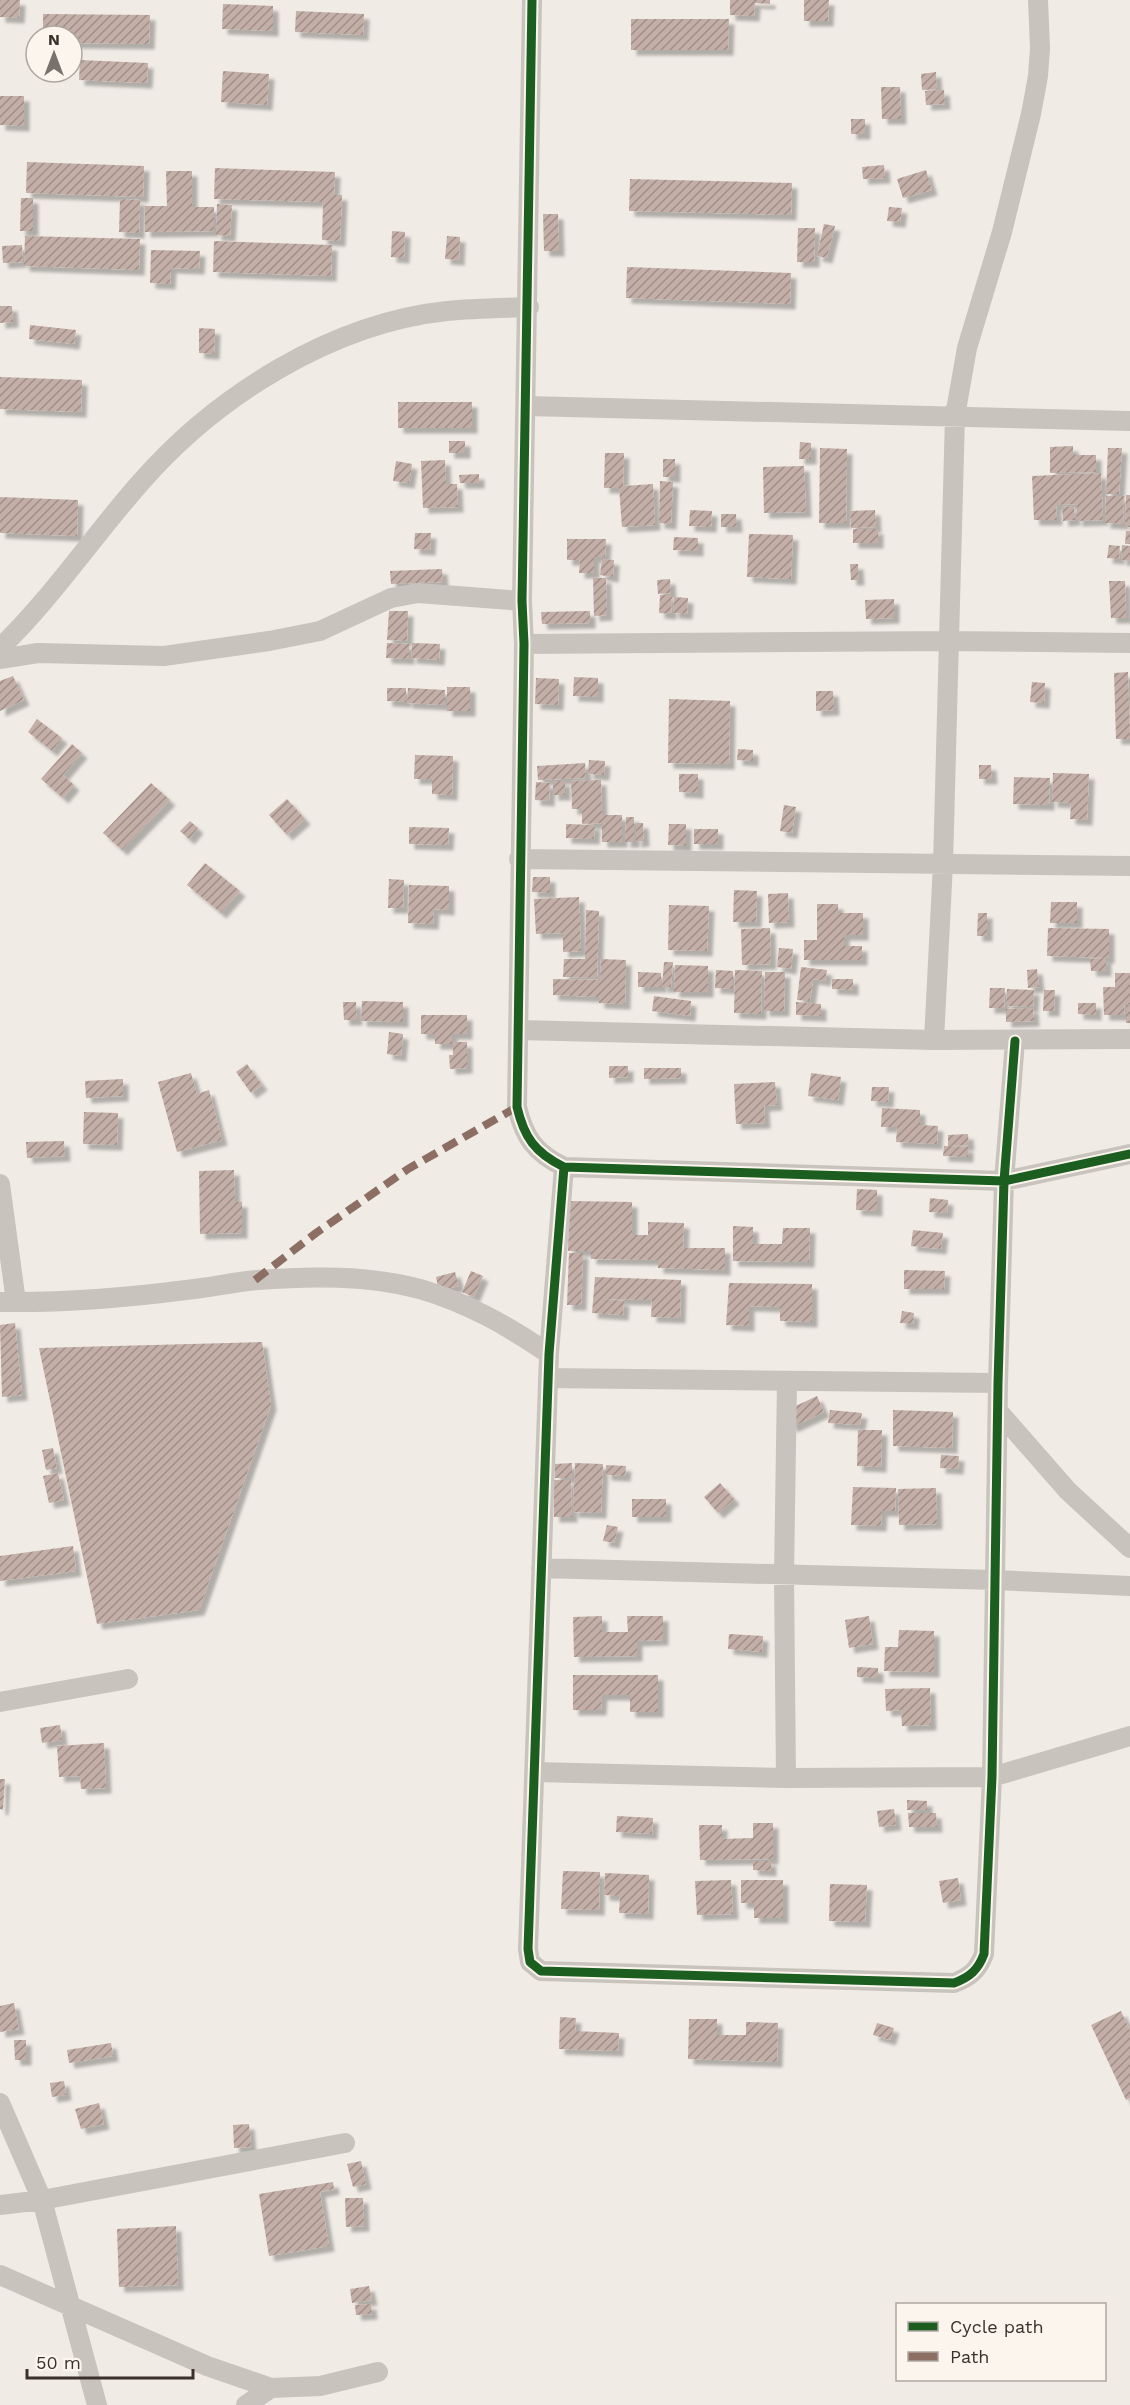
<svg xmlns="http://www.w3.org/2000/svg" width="1130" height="2405" viewBox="0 0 1130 2405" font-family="'Work Sans',sans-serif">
	<defs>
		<pattern id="building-hatch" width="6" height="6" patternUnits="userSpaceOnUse" patternTransform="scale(1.5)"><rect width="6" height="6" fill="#c3afa7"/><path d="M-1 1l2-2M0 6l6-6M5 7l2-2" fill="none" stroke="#a08f88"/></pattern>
		<filter id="shadow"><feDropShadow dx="5.5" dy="5.5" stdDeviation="1.5" flood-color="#0004"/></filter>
	</defs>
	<rect width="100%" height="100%" fill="#f0ebe5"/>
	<path fill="url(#building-hatch)" filter="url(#shadow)" d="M0 0H20L19 18 0 17Z
		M730 0H770V4L755 3 754 16 730 15Z
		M804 0H829L828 21H804Z
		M223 4 273 6V31L222 29Z
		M296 11 364 14 363 35 295 32Z
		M43 14 150 15 149 44 72 43V36H43Z
		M631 19H729L728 50H631Z
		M80 60 148 63 147 83 79 80Z
		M223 71 269 74 267 105 221 102Z
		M936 72 937 89 922 90 921 74Z
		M881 87H900L901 119H882Z
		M944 90 945 104 926 105 925 91Z
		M0 96H24V126L0 125Z
		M851 119H865V134H851Z
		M27 162 144 166 143 197 26 193Z
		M884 165 885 178 863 179 862 167Z
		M215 168 335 172 334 195H342L340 241 322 240 323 202 214 199Z
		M926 170 932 190 903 198 897 179Z
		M166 171H192V207H214V231L145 232V206H167Z
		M630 179 792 183 791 215 629 211Z
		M21 198H33V231H20Z
		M120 199 140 200 139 233 119 232Z
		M217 204 232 205 230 236 216 235Z
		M889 207 902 208 900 222 887 221Z
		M543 214H558L559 251H544Z
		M824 224 835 226 827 258 817 256Z
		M798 228H815L814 262H797Z
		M392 231 405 232 404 258 391 257Z
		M25 236 140 239 139 270 24 266Z
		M447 236 460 237 459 260 445 259Z
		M214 241 332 245 331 276 213 272Z
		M22 245 23 262 3 263 2 246Z
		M151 250 200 251 199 269 171 268 170 284 150 283Z
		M627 267 791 273 790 304 626 298Z
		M0 306H12L13 322 0 323Z
		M30 325 76 330 74 344 29 339Z
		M199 328 215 329 214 354 199 353Z
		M0 377 82 380 81 412 0 409Z
		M398 402H472V428H398Z
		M449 441H465V453H449Z
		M800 442 811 443V459H799Z
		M1073 446V455H1096V472L1050 473V447Z
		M820 448 847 449 846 523H819Z
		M1108 448H1122L1119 494H1106Z
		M605 453H624L623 486 653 484 655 525 622 527 619 488H604Z
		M663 459H675V477H663Z
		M445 460 446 484H457L458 507 423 508 421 461Z
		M396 461 412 464 409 483 393 481Z
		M804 466 806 512 764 513 763 467Z
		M1101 473 1103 520 1077 521V504L1056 505 1057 520H1034L1032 476Z
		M479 474V483H460L459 475Z
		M660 481 673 482 671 524 659 523Z
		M1126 495H1130V527H1125Z
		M1106 496H1124L1123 524 1105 523Z
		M0 497 78 500 77 536 0 533Z
		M1074 506 1075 520 1063 521 1062 507Z
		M690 510 712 511 711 527 689 526Z
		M875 510 876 527 851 528 850 511Z
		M721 514H736L737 527H721Z
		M853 529H878V543H853Z
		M1126 531H1130V544H1125Z
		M415 533H431L430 550 414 549Z
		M749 534 793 535 791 579 747 577Z
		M674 537 698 538V551L673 550Z
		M567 539H606L605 557H594V573H579L580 560H567Z
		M1109 545 1120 546 1119 559 1107 558Z
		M1122 545 1130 546V561L1121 560Z
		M602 559 614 560 613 577 600 575Z
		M850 564H858L859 580H851Z
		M442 569 443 582 391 584 390 571Z
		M593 578H606L607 615 594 616Z
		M670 579 671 593 658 594 657 580Z
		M1109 581H1125L1126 618H1111Z
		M660 595H672L671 614 659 613Z
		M674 597 688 598 687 614 673 613Z
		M894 599V618L866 619 865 600Z
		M389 611H408L407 641 387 640Z
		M590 611V623L542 624 541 612Z
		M387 643 409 644V659L386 658Z
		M412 643 440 644 439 660 411 658Z
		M1128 672 1130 739H1116L1114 673Z
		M13 676 24 700 0 711V681Z
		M574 677 598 678V697L573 696Z
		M536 678 559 679 558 705 535 704Z
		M1032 682 1045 683 1044 703 1030 702Z
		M447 687H470V711H447Z
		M387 688H406V702L387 701Z
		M408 688 445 690V705L407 703Z
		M816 691H833L834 710 816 711Z
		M669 699 730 701 729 764 668 763Z
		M37 719 62 738 52 751 28 732Z
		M72 744 82 753 63 775 74 785 63 798 41 779Z
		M738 749 753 750V761L737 760Z
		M415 755 453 756 452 795 432 794V779H414Z
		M589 760 605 761 604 775 588 774Z
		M585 763 586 778 538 780 537 766Z
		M979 765H991L992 779H979Z
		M1053 773 1089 774 1087 820 1070 819 1071 803 1052 802Z
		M679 774H698V793L679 792Z
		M1014 777 1050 778 1049 805 1013 804Z
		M601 780 602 815H622V842H602V823L582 824V809H572L571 781Z
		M553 781H565V795H553Z
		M536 782 550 783 549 801 535 800Z
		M151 783 170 800 122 850 103 833Z
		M287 799 305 819 287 835 269 815Z
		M784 805 796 807 792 833 780 831Z
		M626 817H634V842H625Z
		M190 821 198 828 189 839 180 831Z
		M636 823H643L644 841 636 842Z
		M566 824 595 825 594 839 566 838Z
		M669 824H686V846L668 845Z
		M409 827 449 828 448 845 409 844Z
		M694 829H718V844H694Z
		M205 863 240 891 221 913 187 885Z
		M533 877H550V893L532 892Z
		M389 879 404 880 403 908H388Z
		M409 885 449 886V910L434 909 433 924 408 923Z
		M734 890 757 891 756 922H733Z
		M788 893 789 922 769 923 768 894Z
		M579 897 581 951 563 952V933L536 934 534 899Z
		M1051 902H1077V923H1050Z
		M817 904H838V913H863V935H844V946H862V960H804V940H817Z
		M669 905 709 906 707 951 668 950Z
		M586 910 599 911 597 978 563 977 564 959H585Z
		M978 913H987V936H977Z
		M770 928 771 964 742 965 741 929Z
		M1048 928 1109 929V958L1047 956Z
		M779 948 793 949 791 969 777 967Z
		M1106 958V971H1091L1090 959Z
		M601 959 626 960 625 1004 599 1003V997L553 995V979L600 980Z
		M664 962H673L671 987H662Z
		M675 965 708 966V992H674Z
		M801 967 827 970 825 981 813 979 810 1001 797 1000Z
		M1037 969 1039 987 1028 988 1027 970Z
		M716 970 733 971V989L715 988Z
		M735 970 762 971 761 1014 734 1013Z
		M638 972 661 973V987H638Z
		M765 972H785L784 1011H764Z
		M1115 973H1130V1004H1124L1125 1015H1104L1103 987H1115Z
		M832 979H853V990L832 989Z
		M990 988H1005L1004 1008H989Z
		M1007 989 1034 990 1033 1007 1006 1006Z
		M1044 990H1055L1054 1011H1043Z
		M654 996 691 1001 690 1016 652 1011Z
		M362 1001 403 1002V1022L361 1021Z
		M343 1002H356L357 1020H344Z
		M796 1002 821 1004V1016L796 1015Z
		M1078 1003H1096V1015L1078 1014Z
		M1126 1005H1130V1023H1126Z
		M1033 1008 1034 1021 1006 1022V1009Z
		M421 1015H467V1034H452V1044H435V1034H421Z
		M389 1032 403 1034 401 1056 387 1054Z
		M453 1042H467V1068L450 1069 449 1055H453Z
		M247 1064 262 1085 251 1093 236 1072Z
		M609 1066H628V1077L609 1078Z
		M644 1068H681V1078L644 1079Z
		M191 1073 197 1094 209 1090 222 1140 177 1152 158 1082Z
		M811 1073 841 1077 838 1100 808 1096Z
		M123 1079V1096L86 1098 85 1081Z
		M775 1082 777 1105 764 1106 765 1123 736 1124 734 1084Z
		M872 1087H889L888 1102 871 1101Z
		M882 1108 920 1110V1125L938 1126 937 1144 896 1142 897 1127H881Z
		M84 1112 118 1113 117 1145 83 1144Z
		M968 1134 969 1145 950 1146 968 1147V1157L943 1156 944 1146H948V1135Z
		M64 1141 65 1156 27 1158 26 1142Z
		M234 1170 235 1202H242V1233L200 1234 199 1171Z
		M857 1189 877 1190V1211L856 1210Z
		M930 1198 948 1200 947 1213 929 1212Z
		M569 1201 632 1202V1235H648V1222L684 1223 683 1248H725V1270L658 1268V1260L591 1259V1251H568Z
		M733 1226 753 1227V1244H782L783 1228H810L809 1262 733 1261Z
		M913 1230 943 1233 941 1249 911 1246Z
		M569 1253H583L581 1305H567Z
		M904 1270 945 1271 944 1289H904Z
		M471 1271 483 1276 474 1297 462 1292Z
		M455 1272 459 1286 439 1291 436 1277Z
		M595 1277 681 1280 680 1318 651 1317 652 1300 602 1299 624 1301 623 1315 592 1313Z
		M729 1283 812 1284V1322L780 1321V1307L749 1306V1326L726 1325Z
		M902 1311 914 1313 913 1324 900 1323Z
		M15 1323 22 1395 2 1397 0 1325Z
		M262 1342 271 1405 199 1610 97 1624 39 1348Z
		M817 1396 824 1412 792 1427 785 1411Z
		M830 1410 862 1413 860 1425 828 1423Z
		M893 1410 953 1412 952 1448 893 1446Z
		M858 1430H882L881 1467 857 1466Z
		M53 1448 57 1468 46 1470 42 1450Z
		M941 1455 959 1456 958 1469 940 1468Z
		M572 1463V1478H555V1464Z
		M575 1463 603 1464 601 1513 573 1512Z
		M606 1465 626 1466 625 1476 606 1475Z
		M58 1473 64 1500 49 1503 43 1476Z
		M554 1480H571L572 1517H554Z
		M720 1483 734 1499 718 1513 704 1497Z
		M853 1487 896 1488 895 1511H882L881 1526 851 1525Z
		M936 1488 937 1524 899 1525 898 1489Z
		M632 1499H666V1517H632Z
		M607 1525 618 1527 614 1543 603 1541Z
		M73 1546 76 1571 0 1581V1556Z
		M602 1616V1632H628L627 1616H663V1640L637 1641V1656L574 1657 573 1617Z
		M869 1616 873 1644 849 1648 845 1620Z
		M899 1630 934 1631V1672L884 1671 885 1647H898Z
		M729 1634 763 1636 762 1652 728 1649Z
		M857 1667 878 1668V1678L857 1677Z
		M573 1675H658V1712H630V1695H602L601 1710H573Z
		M930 1688 931 1725 902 1726 901 1710 886 1711 885 1689Z
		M60 1725 62 1740 42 1743 40 1728Z
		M104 1743 106 1788 81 1789 80 1776 59 1777 57 1746Z
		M0 1779H5L3 1810 0 1809Z
		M907 1800 927 1801V1810H907Z
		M894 1809 896 1825 879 1827 877 1811Z
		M908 1813H936L937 1827H909Z
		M617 1816 653 1818 652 1834 616 1832Z
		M753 1823H773V1859L700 1860 699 1825H722V1839L753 1838Z
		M753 1861H771V1871L753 1870Z
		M563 1871 600 1872 599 1910 561 1909Z
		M605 1873 649 1875 648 1914 619 1913 620 1896 604 1895Z
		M958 1878 961 1900 943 1903 939 1881Z
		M731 1880 733 1914 697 1915 695 1881Z
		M741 1880H783V1918H754V1903H741Z
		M830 1884 867 1885 865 1922 829 1921Z
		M14 2003 19 2029 0 2032V2006Z
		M1121 2011 1130 2031V2098L1126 2100 1091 2025Z
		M560 2017 576 2018 575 2031 619 2033 618 2051 559 2049Z
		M689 2019H717V2035H746V2022L778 2023 777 2062 688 2059Z
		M877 2023 894 2028 890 2040 873 2035Z
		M14 2040H26V2060H15Z
		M111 2043 113 2056 69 2063 67 2050Z
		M64 2081 66 2095 52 2097 50 2083Z
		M99 2103 104 2124 81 2129 75 2109Z
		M249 2124 251 2147 234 2148 233 2125Z
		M361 2161 366 2184 353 2187 347 2164Z
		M333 2182 334 2189 320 2192 329 2246 269 2256 259 2194Z
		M345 2198H363L364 2226 346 2227Z
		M176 2226 178 2285 119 2287 117 2229Z
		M369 2286 372 2300 352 2303 350 2289Z
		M371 2304 372 2314 356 2315 355 2305Z"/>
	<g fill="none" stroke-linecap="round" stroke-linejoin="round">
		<path stroke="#c9c3be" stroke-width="20" d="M532 0 522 601 524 644 517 1107C524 1137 535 1153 564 1167L1004 1181 1130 1154
			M527 406 1130 421
			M524 644 948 641 1130 643
			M0 648C52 598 93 536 141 482 216 396 332 323 447 311 474 308 502 308 529 307
			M0 659 38 653 164 656 269 641 320 631 391 598 418 593 522 601
			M519 859 1130 866
			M519 1030 934 1040 1130 1039
			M934 1040 943 864 955 416 967 348 1002 232 1031 114 1038 76 1040 48 1038 0
			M564 1167 549 1354 528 1949 530 1962 541 1971 954 1983C970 1977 978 1970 984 1954L992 1777 998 1383 1004 1181 1015 1041
			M0 1184 16 1302
			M0 1302C62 1303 124 1298 186 1290 209 1288 233 1282 257 1280 310 1276 368 1275 420 1289 468 1303 508 1326 549 1354
			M548 1378 998 1383
			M998 1411 1068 1491 1130 1548
			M541 1568 995 1580 1130 1586
			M0 1702 128 1679
			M535 1772 786 1778 992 1777 1130 1736
			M786 1778 784 1575 787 1381
			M0 2103 42 2200 97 2405
			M0 2205 42 2200 345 2143
			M0 2275 207 2366 271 2388 320 2386 378 2372
			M246 2405 271 2388"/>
		<path stroke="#8d6e63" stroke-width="8" stroke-dasharray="15 8" stroke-linecap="butt" d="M255 1280 316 1233 408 1169 517 1107"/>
		<g stroke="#fbf5ee" stroke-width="13">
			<path id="cycleway" d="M532 0 522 601 524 644 517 1107C524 1137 535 1153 564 1167L1004 1181 1130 1154
				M564 1167 549 1354 528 1949 530 1962 541 1971 954 1983C970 1977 978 1970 984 1954L992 1777 998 1383 1004 1181 1015 1041"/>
		</g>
		<use href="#cycleway" stroke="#1b5e20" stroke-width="9"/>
	</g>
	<rect x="896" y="2303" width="210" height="78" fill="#fbf5ee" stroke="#aea6a0" stroke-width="1.5"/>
	<rect x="908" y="2322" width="30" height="9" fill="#1b5e20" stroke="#aea6a0" stroke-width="1.5"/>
	<text x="950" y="2333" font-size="18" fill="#3b302b">Cycle path</text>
	<rect x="908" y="2352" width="30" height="9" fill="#8d6e63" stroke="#aea6a0" stroke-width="1.5"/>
	<text x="950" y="2363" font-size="18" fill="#3b302b">Path</text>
	<g transform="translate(54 54)"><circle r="28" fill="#fbf5ee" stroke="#aea6a0" stroke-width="1.5"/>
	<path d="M0-4.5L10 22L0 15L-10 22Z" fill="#7a716c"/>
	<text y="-9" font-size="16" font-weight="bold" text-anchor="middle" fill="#3b302b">N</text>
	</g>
	<path d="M27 2369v9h166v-9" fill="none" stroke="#3b302b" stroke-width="3"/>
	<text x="36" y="2369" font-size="18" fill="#3b302b" stroke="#fbf5ee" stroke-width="4.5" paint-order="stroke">50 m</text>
</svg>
